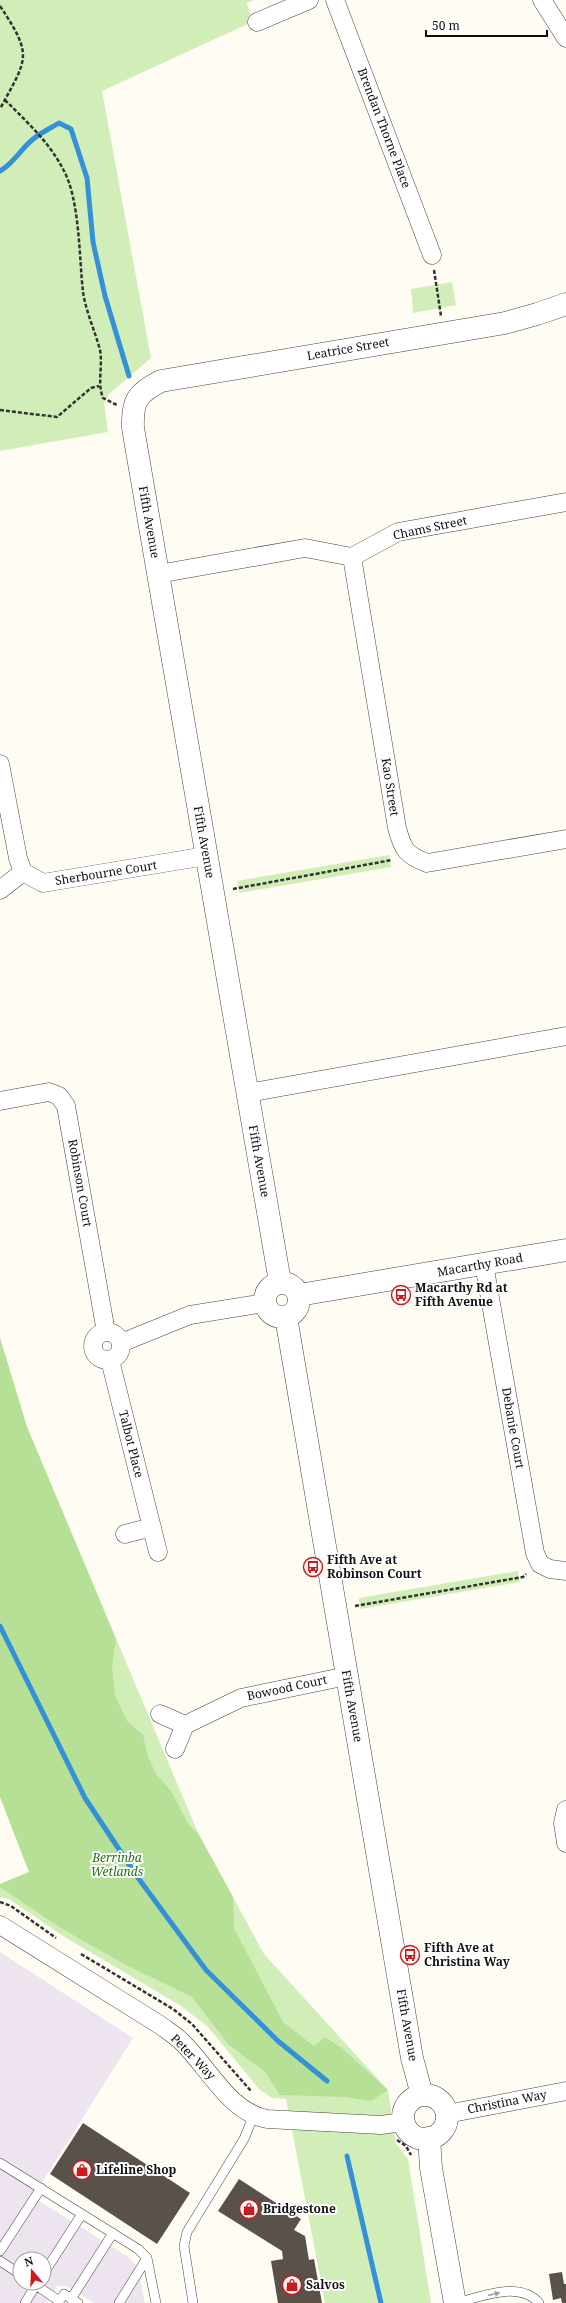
<svg xmlns="http://www.w3.org/2000/svg" width="566" height="2303" viewBox="0 0 566 2303" font-family="'Noto Serif',serif">
	<rect width="100%" height="100%" fill="#fffdf3"/>
	<path fill="#eee4ef" fill-rule="evenodd" d="M0 1952 133 2038 33 2197 130 2258 138 2270 145 2303H94L66 2286H57L46 2303H0ZM20 2259H44V2283H20Z"/>
	<path fill="#d2eeb8" d="M0 0H254L247 3 252 22 102 91 151 358 109 394 104 403 108 432 0 451Z
		M452 282 456 305 413 313 411 289Z
		M389 855 391 867 239 893 237 881Z
		M0 1338 27 1427 198 1833 264 1954 388 2090 396 2144 408 2159 431 2303H325L286 2099 272 2098 259 2089 208 2027 181 2006 63 1936 9 1899 0 1897V1884L29 1872 0 1797Z
		M518 1571 520 1582 360 1609 359 1598Z"/>
	<path fill="#b5e096" d="M0 1338 27 1427 116 1639 112 1667 115 1695 127 1721 143 1735 147 1754 156 1774 171 1791 189 1825 198 1833 233 1897 234 1928 283 2022 314 2046 325 2037 343 2049 388 2090 371 2101 346 2097 280 2095 265 2072 229 2045 192 1997 122 1963 59 1927 0 1887V1884L29 1872 0 1797Z"/>
	<g fill="none" stroke-linecap="round" stroke-linejoin="round">
		<path stroke="#3491d8" stroke-width="5" d="M0 171C14 163 20 150 32 140 40 133 51 128 59 123L71 129 87 178 93 242 105 296 129 376
			M0 1626 85 1798 136 1875 206 1970 278 2041 327 2081
			M347 2156 381 2303"/>
	</g>
	<path fill="#5a514b" d="M83 2123 190 2193 157 2244 50 2174Z
		M239 2179 301 2219 294 2230 305 2236 309 2260 314 2259 322 2303H278L271 2261 283 2259 282 2251 218 2211Z
		M562 2272 564 2284H566V2303H562L561 2298 553 2300 549 2274Z"/>
	<g fill="none" stroke-linecap="round" stroke-linejoin="round">
		<g stroke="#434343" stroke-width="10">
			<path id="service" d="M0 2163 138 2249 147 2258 156 2303
				M0 2251 41 2188
				M0 2261 20 2274
				M44 2273 82 2214
				M33 2283 59 2301
				M71 2299 113 2233
				M25 2303 37 2283
				M58 2303 64 2294 78 2303
				M119 2303 147 2258
				M193 2303 184 2246 187 2232 244 2139 253 2117
				M456 2303C480 2297 519 2280 539 2303"/>
		</g>
		<g stroke="#434343" stroke-width="19">
			<path id="minor" d="M335 0 432 255
				M542 0 566 38
				M257 22 309 0
				M352 557 397 828C403 850 406 855 427 863L566 839
				M158 574 305 548 352 557 398 532 566 502
				M0 764 18 858 23 872 43 883 206 856
				M0 890 23 872
				M248 1093 566 1036
				M0 1101 49 1092 59 1096 66 1106 106 1332
				M484 1264 535 1553 540 1564 550 1569 566 1571
				M93 1346a14 14 0 1 1 28 0a14 14 0 1 1-28 0Z
				M121 1343 190 1315 265 1303
				M110 1360 158 1552
				M125 1534 152 1527
				M160 1714 185 1725 175 1749
				M185 1725 241 1698 347 1676
				M566 1810 563 1823 566 1843
				M0 1925 160 2025C168 2031 176 2036 182 2042 209 2068 229 2112 267 2119L381 2125 403 2122
				M447 2114 566 2091"/>
		</g>
		<g stroke="#434343" stroke-width="23">
			<path id="tertiary" d="M280 1282 133 428C132 401 137 393 161 381L505 323 537 314 566 304
				M265 1300a17 17 0 1 1 34 0a17 17 0 1 1-34 0Z
				M299 1295 566 1250
				M286 1317 412 2058 422 2095
				M403 2117a22 22 0 1 1 44 0a22 22 0 1 1-44 0Z
				M429 2138 431 2168 455 2303"/>
		</g>
		<path stroke="#323232" stroke-width="2.5" stroke-dasharray="4 2" stroke-linecap="butt" d="M0 6C34 57 27 58 0 109
			M5 100C26 121 49 142 63 169 80 199 79 257 83 292 86 312 95 331 100 350 103 366 97 383 103 398L117 405
			M434 270 441 316
			M0 410 57 417 91 388 99 386
			M233 889 392 860
			M355 1606 523 1577 526 1574
			M0 1902 11 1906 56 1938
			M81 1954 173 2009 192 2024 251 2091
			M397 2140 406 2146 411 2155"/>
		<use href="#service" stroke="#fff" stroke-width="9"/>
		<use href="#minor" stroke="#fff" stroke-width="18"/>
		<use href="#tertiary" stroke="#fff" stroke-width="22"/>
	</g>
	<defs><path id="oneway-solid" d="M-6-.8H1V-3.2L6.5 0L1 3.2V.8H-6Z"/></defs>
	<use fill="#9f9f9f" href="#oneway-solid" transform="translate(494 2294) rotate(-13)"/>
	<defs>
		<g id="bus-ring" transform="scale(1)"><circle r="9.5" fill="#fff" stroke="#cd1b1d" stroke-width="1.5"/><path d="M-5-6H5V4H4V6H2V4H-2V6H-4V4H-5ZM-3.5-4V0h7V-4ZM-3.5 1.2v1.5H-2V1.2ZM2 1.2v1.5H3.5V1.2Z" fill="#cd1b1d"/></g>
		<g id="shop-ring" transform="scale(1)"><circle r="9.5" fill="#fff" stroke="#cd1b1d" stroke-width="1.5"/><path d="M-5-2.5h2.3a2.7 3.5 0 0 1 5.4 0H5L5.5 6h-11ZM-1.5-2.5h3a1.5 2.3 0 0 0-3 0Z" fill="#cd1b1d"/></g>
	</defs>
	<g fill-rule="evenodd">
		<use href="#bus-ring" x="401" y="1295"/>
		<use href="#bus-ring" x="313" y="1567"/>
		<use href="#bus-ring" x="410" y="1955"/>
		<use href="#shop-ring" x="82" y="2170"/>
		<use href="#shop-ring" x="249" y="2209"/>
		<use href="#shop-ring" x="292" y="2285"/>
	</g>
	<g text-anchor="middle" stroke-width="4" stroke-linejoin="round" paint-order="stroke">
		<g font-size="12" fill="#101010" stroke="#fff">
			<text transform="translate(384 128) rotate(69)" y="4">Brendan Thorne Place</text>
			<text transform="translate(348 349) rotate(-10)" y="4">Leatrice Street</text>
			<text transform="translate(149 522) rotate(80)" y="4">Fifth Avenue</text>
			<text transform="translate(430 528) rotate(-12)" y="4">Chams Street</text>
			<text transform="translate(390 787) rotate(81)" y="4">Kao Street</text>
			<text transform="translate(204 842) rotate(80)" y="4">Fifth Avenue</text>
			<text transform="translate(106 873) rotate(-9)" y="4">Sherbourne Court</text>
			<text transform="translate(259 1161) rotate(80)" y="4">Fifth Avenue</text>
			<text transform="translate(80 1183) rotate(80)" y="4">Robinson Court</text>
			<text transform="translate(480 1265) rotate(-10)" y="4">Macarthy Road</text>
			<text transform="translate(513 1428) rotate(80)" y="4">Debanie Court</text>
			<text transform="translate(131 1444) rotate(76)" y="4">Talbot Place</text>
			<text transform="translate(287 1688) rotate(-12)" y="4">Bowood Court</text>
			<text transform="translate(352 1706) rotate(80)" y="4">Fifth Avenue</text>
			<text transform="translate(407 2025) rotate(80)" y="4">Fifth Avenue</text>
			<text transform="translate(193 2057) rotate(46)" y="4">Peter Way</text>
			<text transform="translate(507 2102) rotate(-11)" y="4">Christina Way</text>
		</g>
		<g font-size="12" font-weight="bold" fill="#101010" stroke="#fff" text-anchor="start">
			<text x="415" y="1292">Macarthy Rd at<tspan x="415" dy="14">Fifth Avenue</tspan></text>
			<text x="327" y="1564">Fifth Ave at<tspan x="327" dy="14">Robinson Court</tspan></text>
			<text x="424" y="1952">Fifth Ave at<tspan x="424" dy="14">Christina Way</tspan></text>
			<text x="96" y="2174">Lifeline Shop</text>
			<text x="263" y="2213">Bridgestone</text>
			<text x="306" y="2289">Salvos</text>
		</g>
		<g font-size="12" font-style="italic" fill="#286f1a" stroke="#fff">
			<text x="117" y="1862">Berrinba<tspan x="117" dy="14">Wetlands</tspan></text>
		</g>
	</g>
	<g transform="translate(32 2271) rotate(341)"><circle r="19" fill="#ffffff" stroke="#9f9f9f"/>
	<path d="M0-3L7 15L0 10L-7 15Z" fill="#cd1b1d"/>
	<text y="-6" font-size="11" font-weight="bold" text-anchor="middle" fill="#101010">N</text>
	</g>
	<path d="M426 30v6h121v-6" fill="none" stroke="#101010" stroke-width="2"/>
	<text x="432" y="30" font-size="12" fill="#101010" stroke="#ffffff" stroke-width="3" paint-order="stroke">50 m</text>
</svg>
